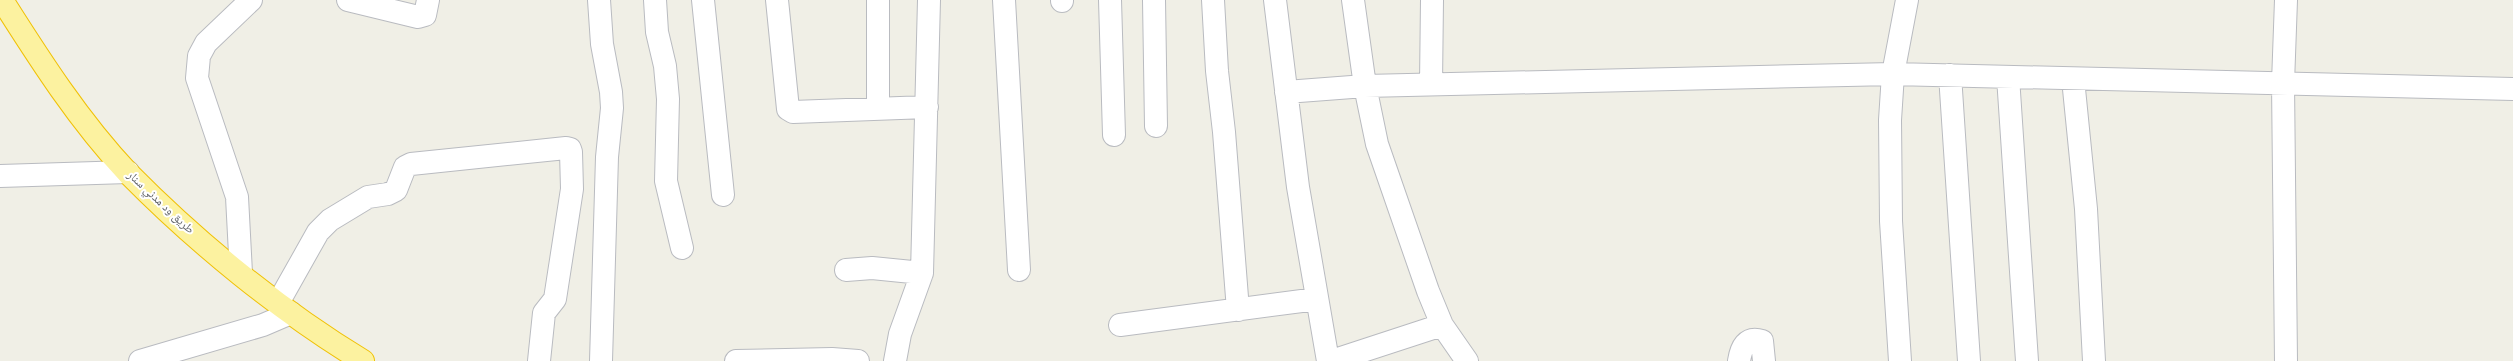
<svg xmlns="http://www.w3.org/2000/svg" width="2513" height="361" viewBox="0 0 2513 361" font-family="Roboto,'Noto Naskh Arabic',sans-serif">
	<rect width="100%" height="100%" fill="#f0efe6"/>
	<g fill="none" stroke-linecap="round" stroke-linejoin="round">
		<g stroke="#b9bbc0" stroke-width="24">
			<path id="minor" d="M348 0 418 17 425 15 428 0
				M599 0 602 44 611 92 612 108 607 157 601 361
				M655 0 657 32 665 66 668 99 666 181 682 248
				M703 0 723 195
				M777 0 788 109 793 112 927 107
				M1004 0 1019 270
				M1062 0V1
				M1110 0 1114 135
				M1154 0 1156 126
				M1213 0 1217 71 1224 132 1238 310
				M1275 0 1298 187 1328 361
				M1353 0 1365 86 1377 144 1428 291 1442 325 1467 361
				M2286 0 2283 83 2286 361
				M1950 75 1969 361
				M2008 77 2027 361
				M2073 79 2086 209 2094 361
				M1431 84 1432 0
				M1286 92 1365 86 1893 74 2513 89
				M878 108V0
				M0 176 128 172
				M846 270 872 268 922 273
				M241 273 237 197 197 78 199 56 206 43 251 0
				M278 303 318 232 330 220 368 197 388 194 396 190 405 167 411 164 566 148 570 149 571 152 572 189 555 299 544 313 539 361
				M1120 325 1317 299
				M140 361 263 325 291 313
				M736 361 832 359 858 361
				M895 361 900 334 922 273 929 0
				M1332 361 1442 325
				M1739 361C1741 348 1746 336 1762 341L1764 361
				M1900 361 1891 221 1890 120 1893 74 1907 0"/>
		</g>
		<g stroke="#f0c106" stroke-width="24">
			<path id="trunk" d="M2 0C40 60 79 121 128 173 196 242 280 311 363 361"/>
		</g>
		<use href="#minor" stroke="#fff" stroke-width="22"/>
		<use href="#trunk" stroke="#fcf2a0" stroke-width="22"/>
	</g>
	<g text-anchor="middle" stroke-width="4" stroke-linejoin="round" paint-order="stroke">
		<g font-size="12" fill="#5e6166" stroke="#fff">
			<text transform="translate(161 202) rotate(43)" y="4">طريق ود مدني سنار</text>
		</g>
	</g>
</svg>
